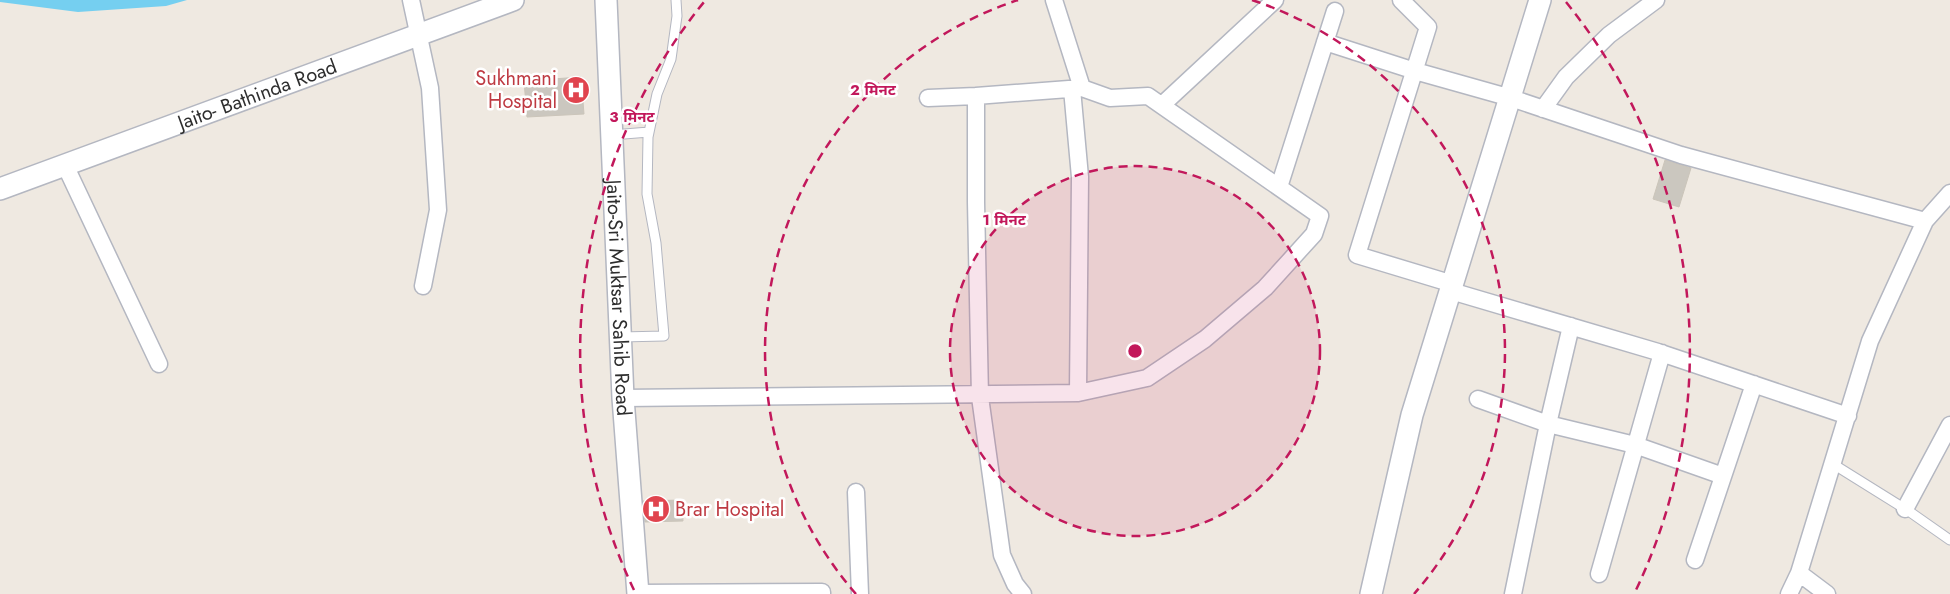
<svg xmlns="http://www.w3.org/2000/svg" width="1950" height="594" viewBox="0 0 1950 594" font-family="Jost,'Noto Sans Devanagari',sans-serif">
	<rect width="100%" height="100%" fill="#efe9e1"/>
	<path fill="#75cff0" d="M0 0H187L166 6 78 12 0 2Z"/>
	<path fill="#cbc7bf" stroke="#cbc5ba" d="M581 77 584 114 527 117 524 81Z
		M1665 160 1691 168 1679 207 1653 199Z
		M682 500 683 521 645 522 643 501Z"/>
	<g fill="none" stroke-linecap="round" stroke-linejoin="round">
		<g stroke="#b4b7c1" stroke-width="11">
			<path id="service" d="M612 135 649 132
				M621 337 664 336 656 243 647 194 648 137 657 94 671 59 677 16 676 0
				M1833 464 1910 512 1950 540"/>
		</g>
		<g stroke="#b4b7c1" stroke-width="19">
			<path id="minor" d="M411 0 430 88 438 210 423 286
				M1401 0 1428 27 1357 255 1453 284
				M1325 42 1415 71 1511 98 1681 155 1925 221
				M976 96 1082 88 1054 0
				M928 98 976 96V202L980 397 1002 555 1015 584 1023 594
				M1162 105 1275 0
				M1543 109 1566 77 1609 35 1656 0
				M65 165 159 364
				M1279 187 1335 11
				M1451 291 1658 352 1848 416
				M1078 393 1147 378 1205 339 1265 288 1314 234 1320 216 1148 96 1110 98 1082 88
				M623 398 1078 393 1080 177 1072 89
				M1478 399 1548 424 1635 445 1723 476
				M856 492 860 594
				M1905 509 1950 425
				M1695 560 1754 384
				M1799 573 1827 594
				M1599 574 1662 353
				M638 593 822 592V594
				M1513 594 1548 424 1571 326
				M1789 594 1799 573 1870 341 1925 221 1950 193"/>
		</g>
		<g stroke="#b4b7c1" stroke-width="24">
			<g id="tertiary">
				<path id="s1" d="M606 0 623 398 638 594"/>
				<path id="s2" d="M0 189 513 0"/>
				<path d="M1371 594 1412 415 1540 0"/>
			</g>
		</g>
		<use href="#service" stroke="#fff" stroke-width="9"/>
		<use href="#minor" stroke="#fff" stroke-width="16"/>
		<use href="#tertiary" stroke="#fff" stroke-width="21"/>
	</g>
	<circle cx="1135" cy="351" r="185" fill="#c2185b" fill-opacity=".12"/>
	<g fill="none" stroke="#c2185b" stroke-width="2.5" stroke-dasharray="9 6">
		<circle cx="1135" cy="351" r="185"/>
		<path d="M856 594A370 370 0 0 1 1018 0M1252 0A370 370 0 0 1 1414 594"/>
		<path d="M634 590A555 555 0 0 1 704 2M1566 2A555 555 0 0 1 1636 590"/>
	</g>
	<defs>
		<g id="hospital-disc" transform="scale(1.4375)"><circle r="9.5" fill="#e0444e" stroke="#fff"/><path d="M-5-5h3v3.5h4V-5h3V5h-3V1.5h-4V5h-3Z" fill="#fff"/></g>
	</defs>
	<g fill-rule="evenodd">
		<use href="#hospital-disc" x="576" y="90"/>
		<use href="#hospital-disc" x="656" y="509"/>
	</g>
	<g text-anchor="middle" stroke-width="5" stroke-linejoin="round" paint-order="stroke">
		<g font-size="20" fill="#be3a42" stroke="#fff" text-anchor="end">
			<text x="557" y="85">Sukhmani<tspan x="557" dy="23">Hospital</tspan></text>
			<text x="675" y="516" text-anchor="start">Brar Hospital</text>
		</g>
		<g font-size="20" fill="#2e2e2e" stroke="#fff">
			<text dy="7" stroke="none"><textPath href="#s2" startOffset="274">Jaito- Bathinda Road</textPath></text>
			<text dy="7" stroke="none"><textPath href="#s1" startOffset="298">Jaito-Sri Muktsar Sahib Road</textPath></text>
		</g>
	</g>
	<circle cx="1135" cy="351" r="8" fill="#c2185b" stroke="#fff" stroke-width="2.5"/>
	<g font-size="15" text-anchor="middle" font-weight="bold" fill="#c2185b" stroke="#fff" stroke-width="5" stroke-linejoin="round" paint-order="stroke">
		<text x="873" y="95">2 मिनट</text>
		<text x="632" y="122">3 मिनट</text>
		<text x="1004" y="225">1 मिनट</text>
	</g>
</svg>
